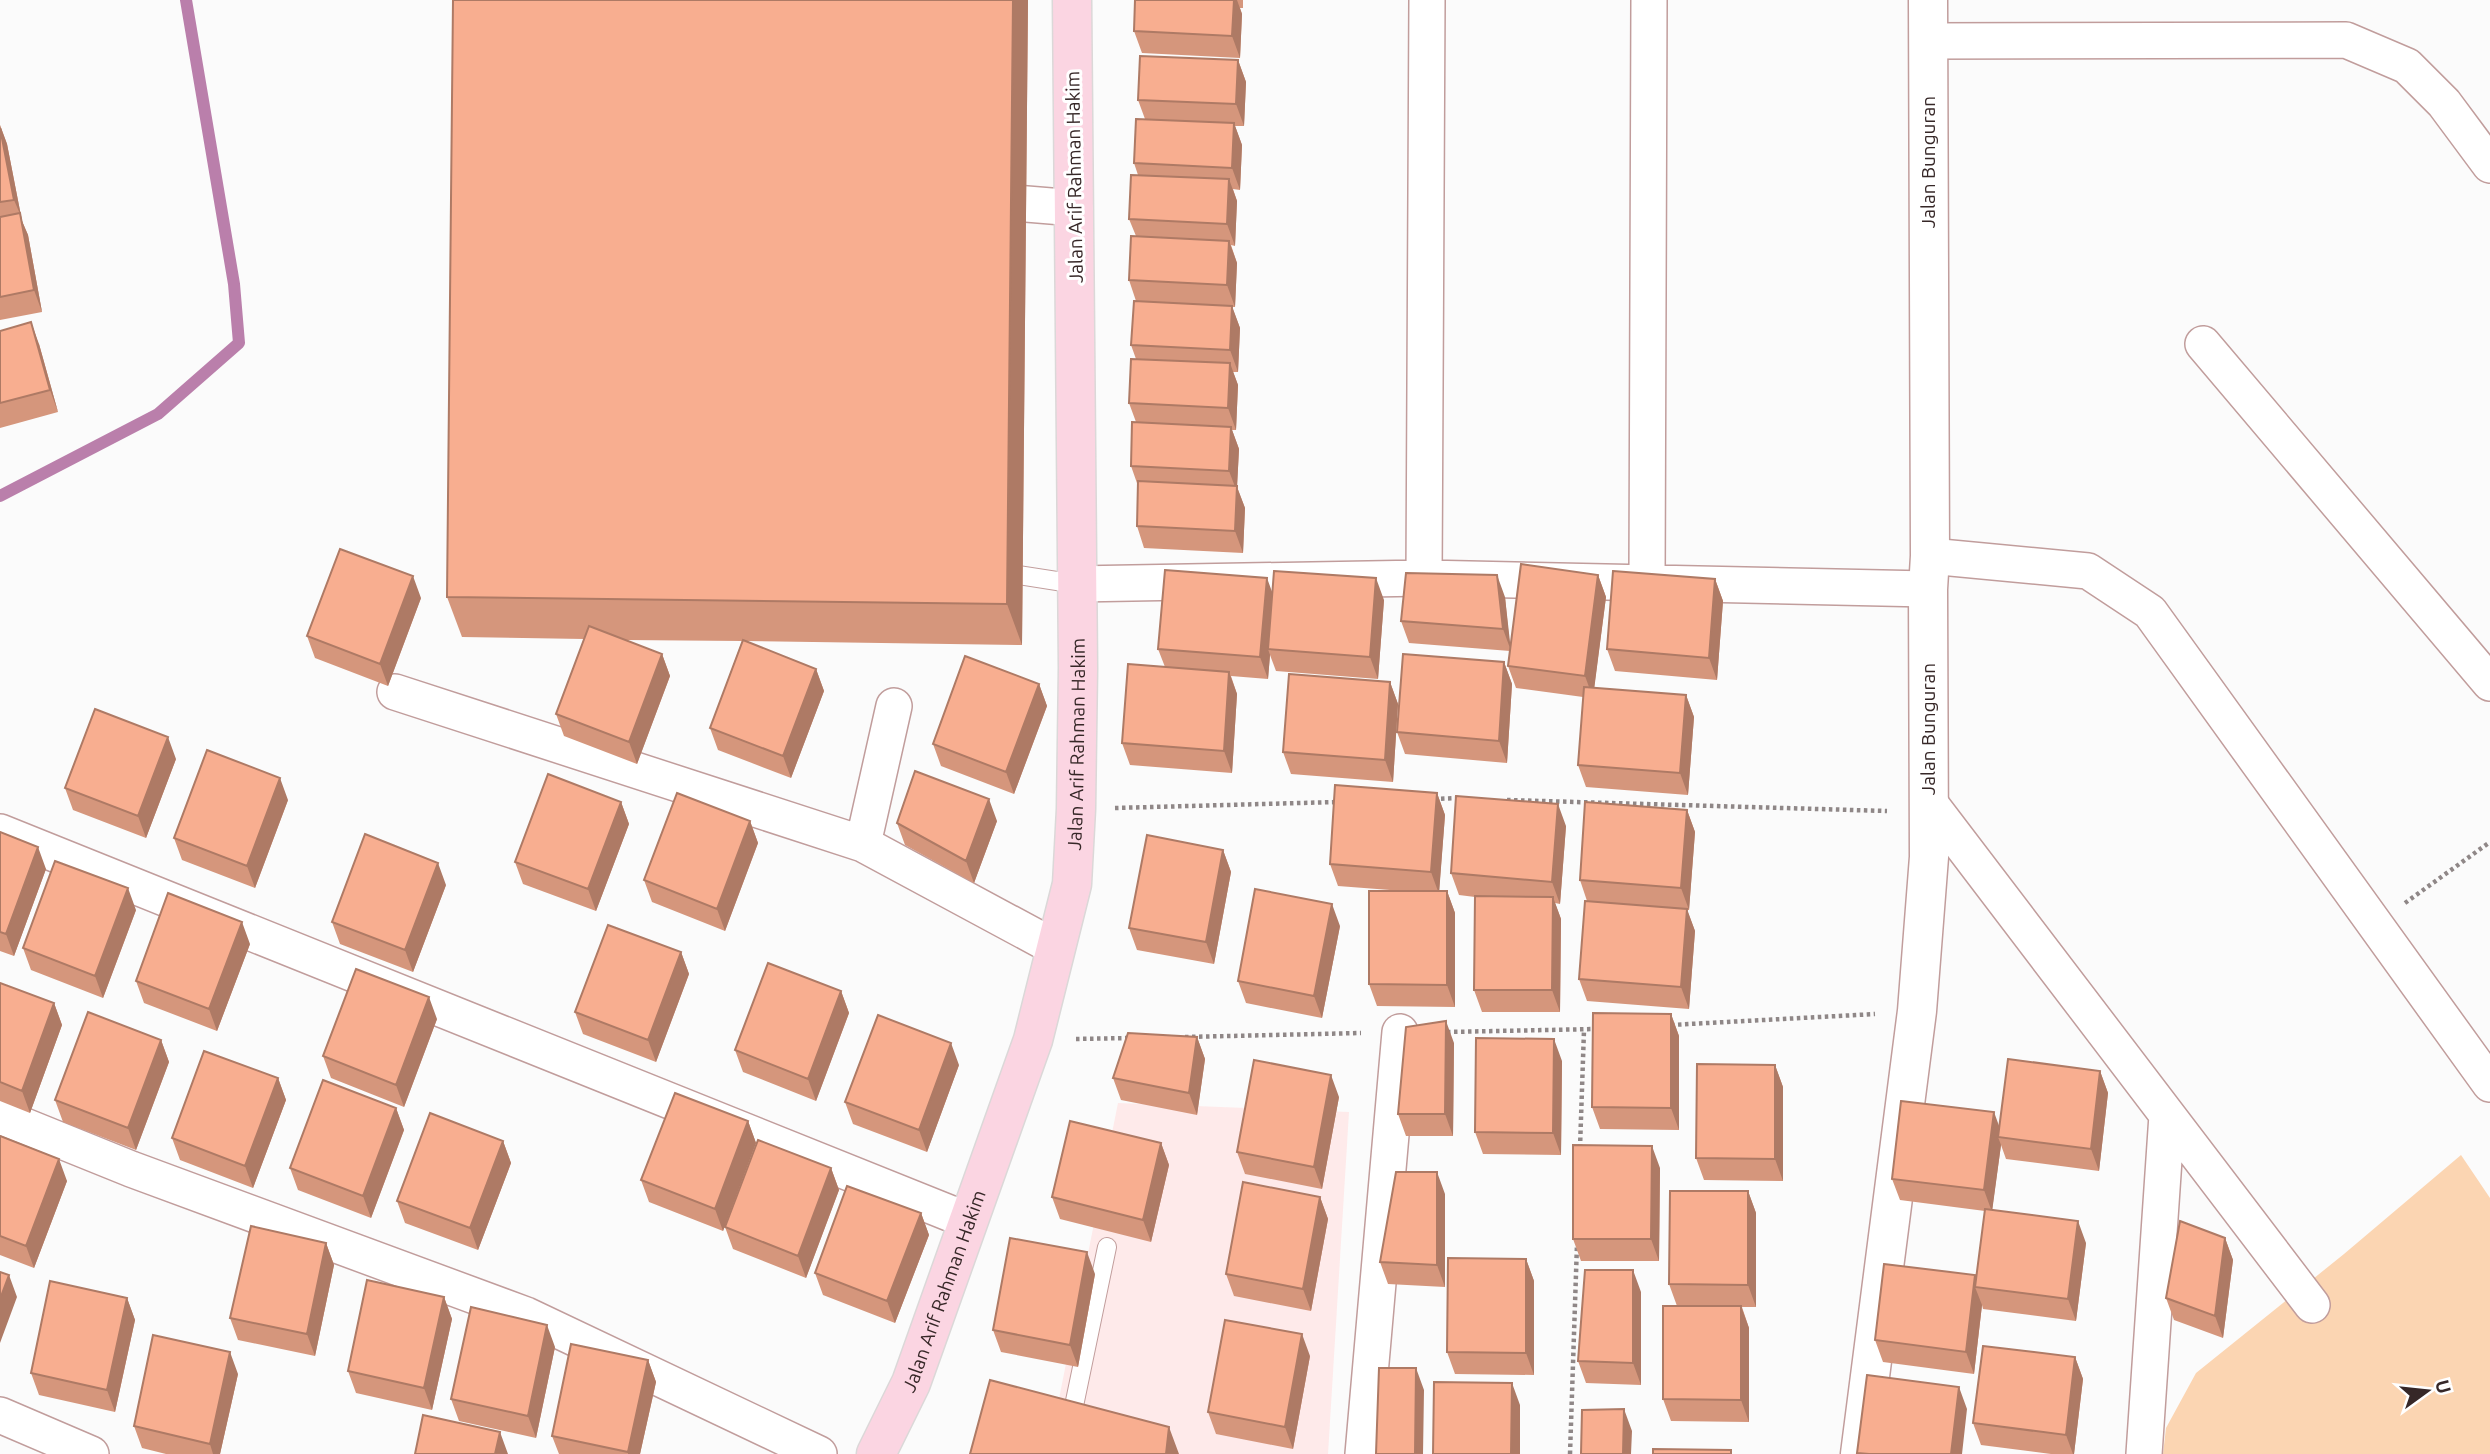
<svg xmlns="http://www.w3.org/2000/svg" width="2490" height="1454" viewBox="0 0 2490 1454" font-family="Ubuntu,sans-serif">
	<rect width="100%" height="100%" fill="#fbfbfb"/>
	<path fill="#feeaea" d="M1118 1103 1349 1112 1328 1454H1048Z"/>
	<path fill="#fbd5b2" d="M2461 1155 2490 1198V1454H2163L2166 1428 2196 1373 2344 1254Z"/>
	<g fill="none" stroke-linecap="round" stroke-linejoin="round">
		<path stroke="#ba7fab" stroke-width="12" d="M0 496 158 414 239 343 234 284 186 0"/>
		<g stroke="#c19d9c" stroke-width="20">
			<path id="service" d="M1000 572 1076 584
				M1064 1454 1107 1247"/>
		</g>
		<g stroke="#c19d9c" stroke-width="38">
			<path id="minor" d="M1928 41 2346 40 2407 66 2444 103 2490 165
				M978 200 1075 208
				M2203 344 2490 683
				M1930 556 2088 571 2150 612 2490 1084
				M1424 578 1427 0
				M1647 583 1649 0
				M1076 584 1424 578 1928 589
				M395 692 863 844 1056 948
				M1929 802 2312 1305
				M0 832 969 1221
				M863 844 894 706
				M0 1116 131 1169 526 1315 819 1454
				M0 1415 91 1454
				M1363 1454 1400 1032
				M2144 1454 2167 1115"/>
		</g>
		<g stroke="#c19d9c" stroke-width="41">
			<path id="tertiary" d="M1860 1454 1917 1011 1929 857 1928 589 1930 556 1928 0"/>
		</g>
		<g stroke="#dbd8d8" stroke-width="41">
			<g id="primary">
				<path id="s1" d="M876 1454 911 1383 1033 1040 1072 884 1076 809 1078 668 1072 0"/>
			</g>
		</g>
		<path stroke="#8f8787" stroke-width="4.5" stroke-dasharray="3.5 3.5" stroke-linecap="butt" d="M1434 799 1460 798
			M1507 800 1887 811
			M1115 808 1337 802
			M2405 903 2490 842
			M1671 1025 1875 1014
			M1447 1032 1596 1029
			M1185 1037 1361 1033
			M1076 1039 1130 1038
			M1580 1148 1584 1030
			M1570 1454 1577 1244"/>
		<use href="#service" stroke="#fff" stroke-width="18"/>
		<use href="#minor" stroke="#fff" stroke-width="35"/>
		<use href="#tertiary" stroke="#fff" stroke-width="38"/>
		<use href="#primary" stroke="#fbd5e2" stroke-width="38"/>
	</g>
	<path fill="#d5967c" d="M453 0H1028L1022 645 745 641 816 669 824 691 791 778 718 750 710 728 742 641 624 640 662 654 670 676 637 764 564 736 556 714 584 639 462 637 447 597Z
		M1135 0H1243V8H1240L1242 14 1240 58 1142 53 1134 31Z
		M1238 60 1246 82 1244 126H1235L1242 145 1240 190 1233 189 1237 201 1235 246 1231 245 1237 263 1235 307H1232L1240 328 1238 372H1233L1238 385 1236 430H1232L1239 449 1237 487 1245 508 1243 553 1144 548 1137 526 1138 486 1131 466 1136 422 1129 403 1136 359 1131 345 1136 301 1129 280 1136 236 1129 219 1138 175 1134 163 1145 119 1138 100Z
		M0 125 7 144 22 221 28 235 42 312 0 320Z
		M0 331 39 344 58 412 0 428Z
		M1598 575 1606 597 1594 688 1686 695 1694 717 1688 795 1586 787 1578 765 1583 697 1516 688 1508 666 1510 651 1409 643 1401 621 1505 597 1510 648Z
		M1715 579 1723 601 1717 680 1615 671 1607 649Z
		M1272 594 1384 600 1378 679 1276 671 1270 655 1268 679 1231 676 1237 694 1232 773 1130 765 1122 743 1165 667 1158 649Z
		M421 598 388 686 315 658 307 636Z
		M1504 662 1512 684 1507 763 1405 754 1397 732Z
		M1390 682 1398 704 1393 782 1291 774 1283 752Z
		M1039 684 1047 706 1014 794 941 766 933 744Z
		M176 759 146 838 73 810 65 788Z
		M1437 793 1445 815 1439 891H1447L1455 913V1007L1377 1006 1369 984 1403 891 1338 886 1330 864Z
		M288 800 255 888 182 860 174 838Z
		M621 802 629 824 596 911 523 884 515 862Z
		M1687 810 1695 832 1689 910H1687L1695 931 1689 1009 1587 1001 1579 979 1587 901 1580 880Z
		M750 821 758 843 725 931 652 902 644 880Z
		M997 821 974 883 905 845 897 823Z
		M1566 826 1560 904 1555 903 1561 919 1560 1012H1482L1474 990 1475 897 1459 895 1451 873Z
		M0 832 46 869 14 956 0 951Z
		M1223 850 1231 872 1214 964 1137 950 1129 928Z
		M446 885 413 972 340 944 332 922Z
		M136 910 103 998 31 970 23 948Z
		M1340 926 1322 1018 1246 1003 1238 981Z
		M250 944 217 1031 144 1003 136 981Z
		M681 952 689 974 656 1062 583 1034 575 1012Z
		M0 983 54 1003 62 1025 30 1113 0 1101Z
		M841 991 849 1013 816 1101 743 1072 735 1050Z
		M1671 1014 1679 1036V1130L1600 1129 1592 1107Z
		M437 1019 404 1107 331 1078 323 1056Z
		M1197 1037 1205 1059 1197 1115 1121 1100 1113 1078Z
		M161 1040 169 1062 136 1150 63 1122 55 1100Z
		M1454 1043 1453 1136H1406L1398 1114Z
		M1562 1061 1561 1155 1483 1154 1475 1132Z
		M959 1065 927 1152 853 1124 845 1102Z
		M1775 1065 1783 1087V1181L1704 1180 1696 1158Z
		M2100 1071 2108 1093 2099 1171 2006 1159 2001 1145 1992 1210 2086 1243 2076 1321 1983 1309 1982 1305 1974 1374 1883 1362 1875 1340 1975 1275 1976 1279 1985 1211 1900 1200 1892 1179 1999 1126Z
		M278 1078 286 1100 253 1188 180 1160 172 1138Z
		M1339 1097 1322 1189 1245 1174 1237 1152Z
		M396 1108 404 1130 371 1218 298 1190 290 1168Z
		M748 1121 756 1143 723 1231 649 1202 641 1180Z
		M0 1136 67 1181 34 1268 0 1255Z
		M503 1141 511 1163 478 1250 405 1223 397 1201Z
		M1161 1143 1169 1165 1151 1242 1060 1219 1052 1197Z
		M831 1168 839 1190 806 1278 733 1249 725 1227Z
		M1660 1168 1659 1261H1581L1573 1239Z
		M1748 1191 1756 1213V1307H1742L1749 1328V1422L1671 1421 1663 1399 1677 1306 1669 1284Z
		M1445 1194V1287L1388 1284 1380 1262Z
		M1320 1197 1328 1219 1311 1311 1234 1296 1226 1274Z
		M921 1213 929 1235 895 1323 823 1295 815 1273Z
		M2225 1238 2233 1260 2223 1338 2174 1320 2166 1298Z
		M326 1243 334 1265 315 1356 238 1340 230 1318Z
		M1526 1259 1534 1281V1375L1455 1374 1447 1352Z
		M1095 1274 1078 1367 1001 1352 993 1330Z
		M1641 1292V1385L1586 1383 1578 1361Z
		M444 1297 452 1319 432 1410 356 1393 348 1371Z
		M127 1298 135 1320 115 1412 39 1395 31 1373Z
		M555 1347 536 1438 459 1421 451 1399Z
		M1310 1356 1293 1449 1216 1434 1208 1412Z
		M2075 1357 2083 1379 2074 1454H2051L1981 1445 1973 1423Z
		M648 1360 656 1382 640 1454H559L552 1436Z
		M238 1374 220 1454H166L142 1448 134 1426Z"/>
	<path fill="#ae7a65" d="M1013 0H1028L1022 645 1007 604Z
		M1234 0H1237L1242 14 1240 58 1232 36Z
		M1238 60 1246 82 1244 126 1236 104Z
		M1234 123 1242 145 1240 190 1232 168Z
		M0 125 7 144 22 221 28 235 42 312 34 290 20 214 14 200Z
		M1229 179 1237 201 1235 246 1227 224Z
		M1229 241 1237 263 1235 307 1227 285Z
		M1232 306 1240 328 1238 372 1230 350Z
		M31 322 39 344 58 412 50 390Z
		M1230 363 1238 385 1236 430 1228 408Z
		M1231 427 1239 449 1237 487 1245 508 1243 553 1235 531 1237 492 1229 471Z
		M1497 575 1505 597 1511 651 1503 629Z
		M1598 575 1606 597 1593 698 1585 676Z
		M413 576 421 598 388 686 380 664Z
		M1267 578 1275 600 1268 649 1270 655 1268 679 1260 657Z
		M1376 578 1384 600 1378 679 1370 657Z
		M1715 579 1723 601 1717 680 1709 658Z
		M662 654 670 676 637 764 629 742Z
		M1504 662 1512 684 1507 763 1499 741Z
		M816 669 824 691 791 778 783 756Z
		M1229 672 1237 694 1232 773 1224 751Z
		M1390 682 1398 704 1393 782 1385 760Z
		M1039 684 1047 706 1014 794 1006 772Z
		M1686 695 1694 717 1688 795 1680 773Z
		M168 737 176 759 146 838 138 816Z
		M280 778 288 800 255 888 247 866Z
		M1437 793 1445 815 1439 894 1431 872Z
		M989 799 997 821 974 883 966 861Z
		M621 802 629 824 596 911 588 889Z
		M1558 804 1566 826 1560 904 1552 882Z
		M1687 810 1695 832 1689 910 1681 888Z
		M750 821 758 843 725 931 717 909Z
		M38 847 46 869 14 956 6 934Z
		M1223 850 1231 872 1214 964 1206 942Z
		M438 863 446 885 413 972 405 950Z
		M128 888 136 910 103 998 95 976Z
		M1447 891 1455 913V1007L1447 985Z
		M1553 897 1561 919 1560 1012 1552 990Z
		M1332 904 1340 926 1322 1018 1314 996Z
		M1687 909 1695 931 1689 1009 1681 987Z
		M242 922 250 944 217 1031 209 1009Z
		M681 952 689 974 656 1062 648 1040Z
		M841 991 849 1013 816 1101 808 1079Z
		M429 997 437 1019 404 1107 396 1085Z
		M54 1003 62 1025 30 1113 22 1091Z
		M1671 1014 1679 1036V1130L1671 1108Z
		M1446 1021 1454 1043 1453 1136 1445 1114Z
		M1197 1037 1205 1059 1197 1115 1189 1093Z
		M1554 1039 1562 1061 1561 1155 1553 1133Z
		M161 1040 169 1062 136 1150 128 1128Z
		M951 1043 959 1065 927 1152 919 1130Z
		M1775 1065 1783 1087V1181L1775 1159Z
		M2100 1071 2108 1093 2099 1171 2091 1149Z
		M1331 1075 1339 1097 1322 1189 1314 1167Z
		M278 1078 286 1100 253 1188 245 1166Z
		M396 1108 404 1130 371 1218 363 1196Z
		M1994 1112 2002 1134 1998 1137 2001 1145 1992 1212 1984 1190Z
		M748 1121 756 1143 723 1231 715 1209Z
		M503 1141 511 1163 478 1250 470 1228Z
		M1161 1143 1169 1165 1151 1242 1143 1220Z
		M1652 1146 1660 1168 1659 1261 1651 1239Z
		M59 1159 67 1181 34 1268 26 1246Z
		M831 1168 839 1190 806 1278 798 1256Z
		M1437 1172 1445 1194V1287L1437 1265Z
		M1748 1191 1756 1213V1307L1748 1285Z
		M1320 1197 1328 1219 1311 1311 1303 1289Z
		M921 1213 929 1235 895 1323 887 1301Z
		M2078 1221 2086 1243 2076 1321 2068 1299Z
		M2225 1238 2233 1260 2223 1338 2215 1316Z
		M326 1243 334 1265 315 1356 307 1334Z
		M1087 1252 1095 1274 1078 1367 1070 1345Z
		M1526 1259 1534 1281V1375L1526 1353Z
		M1633 1270 1641 1292V1385L1633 1363Z
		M9 1275 17 1297 0 1343V1299Z
		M1975 1275 1979 1288 1975 1287 1982 1305 1974 1374 1966 1352Z
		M444 1297 452 1319 432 1410 424 1388Z
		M127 1298 135 1320 115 1412 107 1390Z
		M1741 1306 1749 1328V1422L1741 1400Z
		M547 1325 555 1347 536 1438 528 1416Z
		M1302 1334 1310 1356 1293 1449 1285 1427Z
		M230 1352 238 1374 220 1454H213L210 1444Z
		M2075 1357 2083 1379 2074 1454H2073L2066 1435Z
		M648 1360 656 1382 640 1454H628V1452Z
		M1416 1368 1424 1390 1423 1454H1415Z
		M1512 1383 1520 1405V1454H1511Z
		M1959 1387 1967 1409 1962 1454H1951Z
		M1624 1409 1632 1431 1631 1454H1623Z
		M1169 1427 1179 1454H1166Z
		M500 1432 508 1454H495Z"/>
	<path fill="#f8ae90" stroke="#ae7a65" stroke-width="2" d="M453 0H1013L1007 604 447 597Z
		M1135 0H1234L1232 36 1134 31Z
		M1140 56 1238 60 1236 104 1138 100Z
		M1136 119 1234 123 1232 168 1134 163Z
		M0 128 14 200 0 202Z
		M1131 175 1229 179 1227 224 1129 219Z
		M20 213 34 290 0 297V217Z
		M1131 236 1229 241 1227 285 1129 280Z
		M1134 301 1232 306 1230 350 1131 345Z
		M31 322 50 390 0 403V331Z
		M1131 359 1230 363 1228 408 1129 403Z
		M1132 422 1231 427 1229 471 1131 466Z
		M1138 481 1237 486 1235 531 1137 526Z
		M340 549 413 576 380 664 307 636Z
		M1521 564 1598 575 1585 676 1508 666Z
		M1165 570 1267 578 1260 657 1158 649Z
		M1274 571 1376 578 1370 657 1268 649Z
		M1613 571 1715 579 1709 658 1607 649Z
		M1406 573 1497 575 1503 629 1401 621Z
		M589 626 662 654 629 742 556 714Z
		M743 640 816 669 783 756 710 728Z
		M1403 654 1504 662 1499 741 1397 732Z
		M965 656 1039 684 1006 772 933 744Z
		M1128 664 1229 672 1224 751 1122 743Z
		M1289 674 1390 682 1385 760 1283 752Z
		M1584 687 1686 695 1680 773 1578 765Z
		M95 709 168 737 138 816 65 788Z
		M207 750 280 778 247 866 174 838Z
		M915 771 989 799 966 861 897 823Z
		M548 774 621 802 588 889 515 862Z
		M1335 785 1437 793 1431 872 1330 864Z
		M677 793 750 821 717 909 644 880Z
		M1456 796 1558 804 1552 882 1451 873Z
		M1585 802 1687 810 1681 888 1580 880Z
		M0 832 38 847 6 934 0 932Z
		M365 834 438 863 405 950 332 922Z
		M1147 835 1223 850 1206 942 1129 928Z
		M55 861 128 888 95 976 23 948Z
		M1255 889 1332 904 1314 996 1238 981Z
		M1369 891H1447V985L1369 984Z
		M168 893 242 922 209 1009 136 981Z
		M1475 896 1553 897 1552 990H1474Z
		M1585 901 1687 909 1681 987 1579 979Z
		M608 925 681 952 648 1040 575 1012Z
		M768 963 841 991 808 1079 735 1050Z
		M356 969 429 997 396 1085 323 1056Z
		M0 983 54 1003 22 1091 0 1082Z
		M88 1012 161 1040 128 1128 55 1100Z
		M1593 1013 1671 1014V1108L1592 1107Z
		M878 1015 951 1043 919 1130 845 1102Z
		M1446 1021 1445 1114H1398L1406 1027Z
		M1128 1033 1197 1037 1189 1093 1113 1078Z
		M1476 1038 1554 1039 1553 1133 1475 1132Z
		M204 1051 278 1078 245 1166 172 1138Z
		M2008 1059 2100 1071 2091 1149 1998 1137Z
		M1254 1060 1331 1075 1314 1167 1237 1152Z
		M1697 1064 1775 1065V1159L1696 1158Z
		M323 1080 396 1108 363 1196 290 1168Z
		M675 1093 748 1121 715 1209 641 1180Z
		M1901 1101 1994 1112 1984 1190 1892 1179Z
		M430 1113 503 1141 470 1228 397 1201Z
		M1070 1121 1161 1143 1143 1220 1052 1197Z
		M0 1136 59 1159 26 1246 0 1236Z
		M758 1140 831 1168 798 1256 725 1227Z
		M1573 1145 1652 1146 1651 1239H1573Z
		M1396 1172H1437V1265L1380 1262Z
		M1243 1182 1320 1197 1303 1289 1226 1274Z
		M847 1186 921 1213 887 1301 815 1273Z
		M1670 1191H1748V1285L1669 1284Z
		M1985 1209 2078 1221 2068 1299 1975 1287Z
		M2180 1221 2225 1238 2215 1316 2166 1298Z
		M251 1226 326 1243 307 1334 230 1318Z
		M1010 1238 1087 1252 1070 1345 993 1330Z
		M1448 1258 1526 1259V1353L1447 1352Z
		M1884 1264 1975 1275 1966 1352 1875 1340Z
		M1585 1270H1633V1363L1578 1361Z
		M0 1272 9 1275 0 1299Z
		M367 1280 444 1297 424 1388 348 1371Z
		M50 1281 127 1298 107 1390 31 1373Z
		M1663 1306H1741V1400L1663 1399Z
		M471 1307 547 1325 528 1416 451 1399Z
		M1225 1320 1302 1334 1285 1427 1208 1412Z
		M153 1335 230 1352 210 1444 134 1426Z
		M571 1344 648 1360 628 1452 552 1436Z
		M1983 1346 2075 1357 2066 1435 1973 1423Z
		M1379 1368H1416L1415 1454H1376Z
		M1867 1375 1959 1387 1951 1454H1869L1857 1453Z
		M990 1380 1169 1427 1166 1454H970Z
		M1434 1382 1512 1383 1511 1454H1433Z
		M1624 1409 1623 1454H1581L1582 1410Z
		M423 1415 500 1432 495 1454H415Z
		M1653 1449 1731 1450V1454H1653Z"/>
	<g text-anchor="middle" stroke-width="6" stroke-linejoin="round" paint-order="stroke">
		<g font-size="19" fill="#362727" stroke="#fff">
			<text transform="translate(1928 162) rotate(-90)" y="7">Jalan Bunguran</text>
			<text transform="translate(1074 177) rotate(-91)" y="7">Jalan Arif Rahman Hakim</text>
			<text transform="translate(1928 729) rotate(-90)" y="7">Jalan Bunguran</text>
			<text dy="7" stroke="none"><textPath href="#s1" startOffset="744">Jalan Arif Rahman Hakim</textPath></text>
			<text dy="7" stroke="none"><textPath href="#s1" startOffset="177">Jalan Arif Rahman Hakim</textPath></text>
		</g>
	</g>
	<g transform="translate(2427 1391) rotate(75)" stroke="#ffffff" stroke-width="5" paint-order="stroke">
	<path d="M0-5L12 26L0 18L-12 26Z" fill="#362727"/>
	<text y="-10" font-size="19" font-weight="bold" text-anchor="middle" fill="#362727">U</text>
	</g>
</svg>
